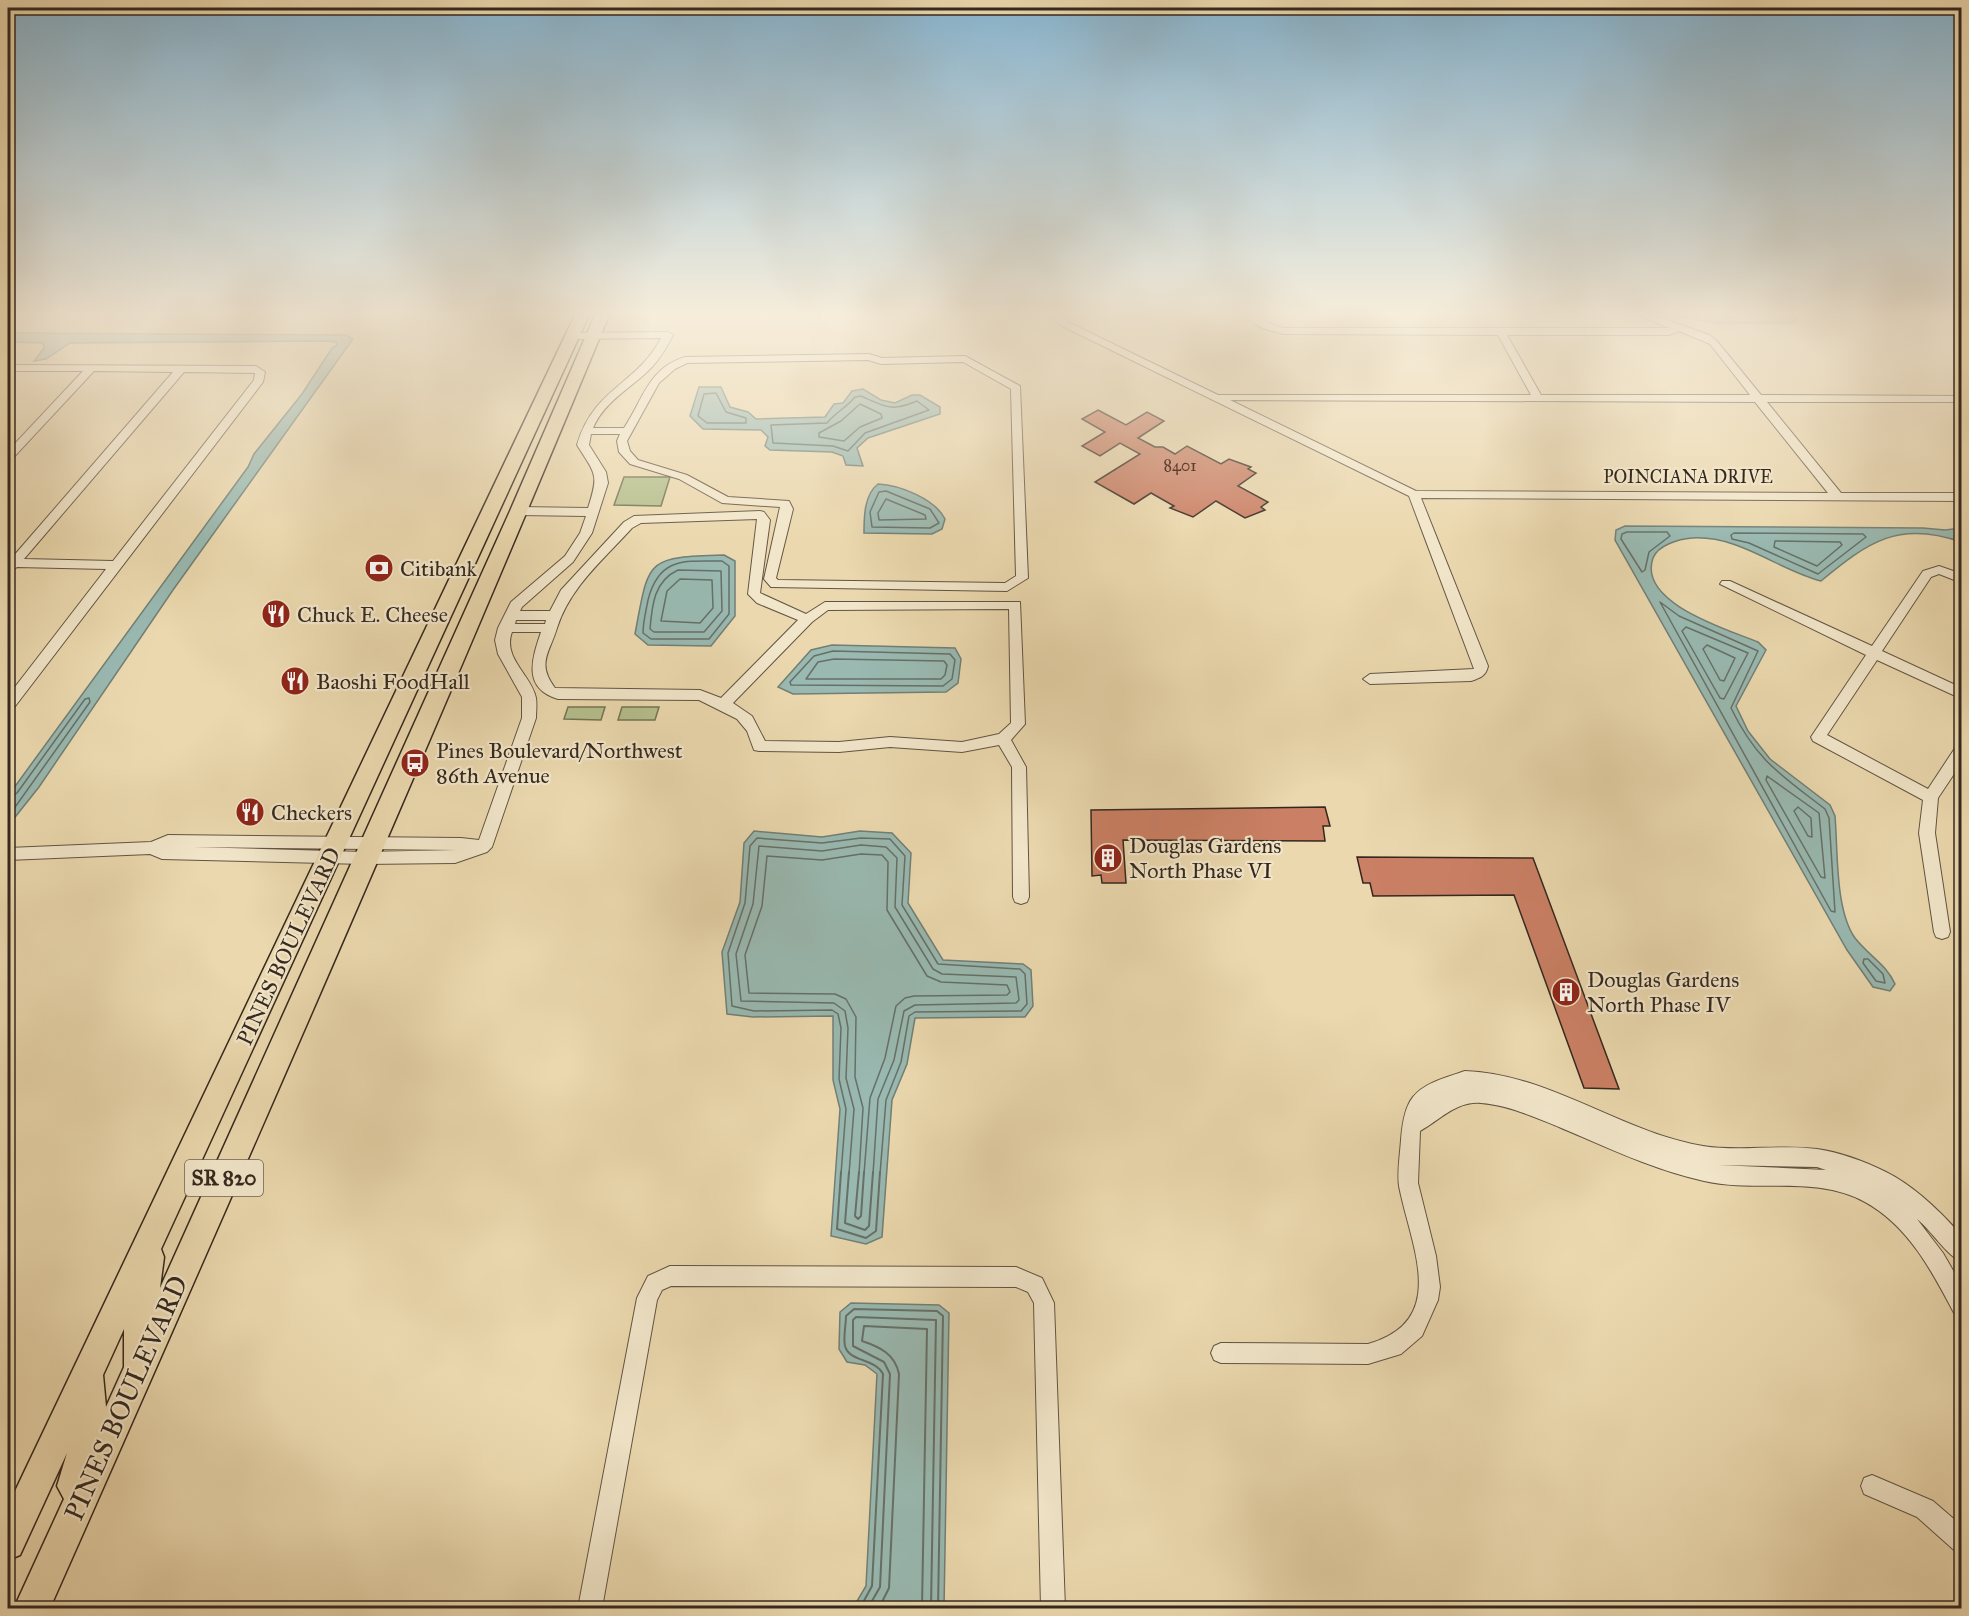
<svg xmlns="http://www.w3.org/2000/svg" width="1969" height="1616" viewBox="0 0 1969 1616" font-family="'IM FELL Great Primer',serif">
	<rect width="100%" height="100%" fill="#ebd8ae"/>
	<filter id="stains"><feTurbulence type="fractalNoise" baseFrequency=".00333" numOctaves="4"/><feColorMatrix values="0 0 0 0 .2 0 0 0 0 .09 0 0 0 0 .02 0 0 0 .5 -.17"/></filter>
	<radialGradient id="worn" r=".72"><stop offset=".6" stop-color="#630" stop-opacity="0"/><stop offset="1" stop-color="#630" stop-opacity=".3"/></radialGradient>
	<path fill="#b5bf8c" stroke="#747455" stroke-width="1.5" d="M624 477H670L661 506 614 505Z
		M568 707H605L601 720 564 719Z
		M622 707H659L655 720H618Z"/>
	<path fill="#99b9b1" stroke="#717f76" stroke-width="1.5" d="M1669 315H1802L1798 316 1796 322 1789 323H1718Z
		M8 333 346 335 353 339 173 590 39 787 8 826V796L248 467 254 454 302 394 332 348 337 345 336 342 325 341 70 343 46 359 34 361 44 348 43 343 8 342Z
		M699 387H721L730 407 748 412 756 419 825 417 834 404 843 403 852 391 863 389 881 400 895 403 912 395H920L940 407V414L868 438 857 448 863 466 846 465 843 456 832 452 770 450 765 446 768 437 761 430 703 429 690 416Z
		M878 484C900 485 935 499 945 519L942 529 932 534 864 533C864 517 864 495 878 484Z
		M1625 526 1923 528 1945 530 1961 528V542C1899 520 1868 542 1821 581 1778 570 1739 535 1692 538 1679 539 1658 545 1653 558 1637 603 1729 630 1758 642L1766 650 1736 706 1748 731 1770 759 1830 805 1835 816C1838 851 1835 910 1855 938 1868 955 1886 964 1895 984L1890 991 1873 987 1847 950 1615 540 1616 530Z
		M724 555 735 561V616L711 646 648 645 635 634C649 559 645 557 724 555Z
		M832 645 955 648 961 659 958 683 946 692 793 694 778 687 811 650Z
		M754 831 822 837 860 831 892 833 911 853 908 903 943 960 1023 964 1031 970 1033 1006 1025 1017 915 1018 907 1064 892 1100 882 1237 866 1244 831 1236 840 1109 833 1080V1016L753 1017 727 1014 722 952 740 902 744 843Z
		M851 1303 939 1305 949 1313 944 1608H829H853L866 1586 877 1374 865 1365 847 1362 839 1349 840 1312Z"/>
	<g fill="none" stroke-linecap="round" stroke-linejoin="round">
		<path stroke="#667068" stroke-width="1.5" d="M1696 315H1792
			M716 393 726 412 746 418V423H707L698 416 704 394Z
			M861 396C886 407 891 412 917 401L929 410 865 433 848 451 833 446 773 443 771 425 827 423C836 412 846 408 855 397Z
			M860 404 881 414 882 418 860 427 844 441 819 437V433L841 421Z
			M886 491 930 509 939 523 930 528 872 527 870 512 879 492Z
			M886 499 925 515 926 519 879 520 878 513Z
			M1627 532H1667L1670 536 1649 552 1645 570 1642 572 1621 539 1622 534Z
			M1734 533 1863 534 1866 537 1818 574 1749 543 1732 539 1731 535Z
			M1775 541 1840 542 1842 545 1817 566 1774 547Z
			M722 561 729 566V614L709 639H651L643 633C643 622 646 611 648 600 659 557 684 561 722 561Z
			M678 570 721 571 722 611 704 632H654L650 629C652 605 654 581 678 570Z
			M680 579 712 580 713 608 700 623 661 621 667 591Z
			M1660 602 1679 616 1758 651 1731 708C1756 760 1781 775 1825 809L1829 818 1835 912 1831 911Z
			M1686 627 1748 653 1724 699 1720 698 1682 631Z
			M1707 645 1735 658 1724 681 1720 680 1703 649Z
			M833 651 950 654 955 660 952 679 943 686 791 685 790 682 814 656Z
			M834 659 944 661 947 665 945 675 941 679H806L818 662Z
			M1767 776 1819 813 1825 878 1821 877 1766 780Z
			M8 799 17 793 85 699 89 698 90 702 8 817
			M1798 807 1811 818 1812 837 1808 836 1794 811Z
			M1864 959H1868L1883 974 1885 983 1876 981 1863 963Z
			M841 1174 846 1109 839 1079 841 1028 838 1014 832 1010 754 1011 732 1006 728 953 745 903 750 846 757 838 822 843 861 838 890 839 905 856 902 905 938 964 1020 969 1025 974 1027 1004 1021 1011 915 1012 909 1016 901 1062 886 1100 880 1174
			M849 1174 854 1109 846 1078 848 1028 845 1011 834 1003 741 1001 736 954 753 904 759 846 822 851 861 845 886 847 897 858 895 907 933 969 942 974 1016 977 1019 1000 1016 1003 915 1005 904 1011 894 1060 878 1099 873 1174
			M859 1174 863 1108 855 1077 856 1017 846 999 835 994 749 993 745 955 762 906 767 856 822 860 861 854 882 855 888 862 887 910 927 976 941 982 1007 985 1010 992 1007 995 914 996 905 998 896 1006 885 1058 870 1098 864 1174"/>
		<path stroke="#667068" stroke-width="2" d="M841 1172 837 1229 866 1238 876 1231 880 1172
			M849 1172 845 1223 865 1230 869 1226 873 1172
			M859 1172 855 1216 858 1219 861 1216 864 1172
			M860 1608 872 1586 883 1374C875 1358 849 1362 845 1346 843 1337 846 1325 846 1316L854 1309 937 1311 943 1316 938 1608
			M868 1608 880 1587 890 1374 884 1362 853 1346V1320L856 1317 936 1320 931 1608
			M879 1608 889 1588 899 1374C895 1354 880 1347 862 1341L864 1326 927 1329 922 1608"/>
	</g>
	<path fill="#cb8065" stroke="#34281e" stroke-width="1.5" d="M1098 410 1126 425 1147 412 1164 421 1138 438 1155 447H1163L1175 454 1187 446 1221 464 1229 459 1251 467 1248 469 1256 473 1238 486 1268 502 1261 507 1265 510 1245 518 1216 501 1193 517 1170 508 1174 506 1151 493 1134 504 1095 482 1140 454 1120 443 1100 456 1082 446 1105 432 1082 419Z
		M1325 807 1330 826H1323L1325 841 1123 840 1126 883H1102L1101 875 1092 876 1091 810Z
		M1357 857 1533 858 1619 1089 1584 1088 1514 895 1373 896 1370 883H1363Z"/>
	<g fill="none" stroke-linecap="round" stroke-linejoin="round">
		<g stroke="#625442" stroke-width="2">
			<path id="minor" d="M1049 315H1060L1070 323 1218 395H1531L1498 335 1283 334 1262 328 1241 315C1257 315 1268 324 1283 328H1670L1638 315H1653L1709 335 1716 340 1761 395 1962 396V402H1767L1841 493H1962V501L1421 498 1488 666C1486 676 1480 678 1471 681L1370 684 1363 679 1370 674 1474 669 1409 496 1064 327ZM1679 331 1710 344 1750 395H1541L1507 335H1669ZM1230 400 1755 402 1828 493 1416 491Z
				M668 332 673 335C667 347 661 357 652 367 632 388 605 400 593 428H624C643 400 648 368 685 357L869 354 882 358 965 356 1020 386 1028 578 1007 591 771 587 764 579 780 507 722 503 679 479 630 464 619 452 617 441 620 434H591L589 445 606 472 608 483 592 533 573 562 522 607 520 611H550L561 590 624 522 634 516 760 511 764 512 770 520 760 593 806 614 825 602H1020L1025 724 1011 740 1026 767 1029 897 1027 902 1021 904 1015 902 1013 897 1012 767 999 745 962 752 890 747 839 752 759 751 754 750 747 731 737 719 699 700 558 699C522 688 532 659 541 632H512C502 658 532 676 536 698 537 705 536 712 536 718L492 847 487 852 455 863 364 864 162 859 150 854 8 860V848L151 842 168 835 461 838 479 840 522 718V697L498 654 495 640 498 628 511 602 565 556 580 533 586 516 519 515 513 511 519 507 588 508C599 474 596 475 577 445 594 387 637 385 661 338L571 339 566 336 571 333ZM868 360 881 364 963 362 1011 389 1016 576 1005 583 778 580 776 578 793 509 789 501 728 497 687 475 638 460 630 451 627 441 659 383 675 369 687 363ZM757 519 748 594 757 603 798 620 721 698 700 690 555 688C536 663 550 652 557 628 570 587 604 559 632 528L641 523ZM1009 609 1011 723 999 734 962 742 890 737 839 742 765 741 752 716 733 703 812 622 828 610ZM516 620H546L545 624H515ZM193 847 456 850 364 852Z
				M8 365 256 366 265 372 263 382 13 709 8 710V696L106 569 17 567 8 574V559H11L173 372 94 371 12 459 8 460V451L83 371H8ZM184 372 255 373 254 380 113 561 24 559Z
				M1939 566 1962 574V583L1939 574 1931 577 1882 651 1962 688V699L1877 660 1827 735 1928 789 1957 745 1962 744V762L1938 798 1935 833 1950 932 1948 937 1942 939 1936 937 1934 932 1919 833 1923 800 1813 741 1811 737 1866 655 1720 584 1722 581H1730L1872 646 1923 571Z
				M1465 1071C1550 1074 1620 1132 1703 1146 1740 1152 1779 1144 1817 1149 1839 1152 1866 1162 1886 1172 1914 1186 1941 1212 1962 1236V1262C1947 1256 1931 1230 1917 1219L1943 1253 1962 1286V1318L1955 1315C1933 1273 1909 1226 1865 1202 1816 1175 1757 1193 1704 1181 1654 1170 1606 1147 1559 1127 1534 1117 1508 1105 1481 1103 1456 1101 1440 1120 1420 1131L1418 1183 1436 1256 1440 1287 1438 1300 1422 1336 1401 1354 1368 1364 1221 1363 1214 1360 1211 1353 1214 1346 1221 1343 1368 1344C1451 1321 1410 1244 1399 1186 1397 1172 1400 1155 1401 1140 1402 1127 1404 1108 1413 1097 1425 1082 1448 1077 1465 1071ZM1718 1165 1817 1167 1826 1170Z
				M670 1266 1016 1267 1042 1278 1054 1303 1065 1608H1041L1034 1303 1028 1292 1016 1287 671 1286 662 1290 657 1300 602 1608H578L637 1298 648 1276Z
				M1872 1475 1933 1501 1962 1526V1553L1954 1550 1917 1517 1864 1494 1861 1486 1864 1478Z"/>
		</g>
		<g stroke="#34281e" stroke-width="3">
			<path id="highway" d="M575 315H589L161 1249 164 1257 160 1288 510 511 595 315H609C429 749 240 1179 50 1608H14L64 1499 57 1486 67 1453 20 1555 8 1560V1506ZM124 1329V1367L106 1407 103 1375Z"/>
		</g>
		<use href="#minor" fill="#f2e6ca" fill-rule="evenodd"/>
		<use href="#highway" fill="#ebd8ae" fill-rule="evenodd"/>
	</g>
	<linearGradient id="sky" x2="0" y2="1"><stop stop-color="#88b6d2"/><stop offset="0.58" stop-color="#f6eddb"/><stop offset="1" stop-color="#f6eddb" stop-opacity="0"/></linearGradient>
	<rect width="1969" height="541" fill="url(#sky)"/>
	<defs>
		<g id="bank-disc" transform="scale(1.5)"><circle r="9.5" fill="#8f2418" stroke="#f2e6ca"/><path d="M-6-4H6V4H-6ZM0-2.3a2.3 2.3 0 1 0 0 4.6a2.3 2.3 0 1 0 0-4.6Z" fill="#fff"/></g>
		<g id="restaurant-disc" transform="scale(1.5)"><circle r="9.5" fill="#8f2418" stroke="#f2e6ca"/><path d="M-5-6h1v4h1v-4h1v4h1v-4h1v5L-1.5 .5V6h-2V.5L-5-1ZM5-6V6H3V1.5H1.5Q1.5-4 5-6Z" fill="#fff"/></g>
		<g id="bus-disc" transform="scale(1.5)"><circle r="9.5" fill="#8f2418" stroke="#f2e6ca"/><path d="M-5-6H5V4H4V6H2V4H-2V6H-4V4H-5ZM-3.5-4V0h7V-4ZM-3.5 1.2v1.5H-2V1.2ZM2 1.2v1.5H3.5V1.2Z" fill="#fff"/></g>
		<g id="building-disc" transform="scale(1.5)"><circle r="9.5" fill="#8f2418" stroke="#f2e6ca"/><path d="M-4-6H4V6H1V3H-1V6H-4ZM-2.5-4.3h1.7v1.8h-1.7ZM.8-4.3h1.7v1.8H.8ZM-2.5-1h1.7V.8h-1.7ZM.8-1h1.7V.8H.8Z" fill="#fff"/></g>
	</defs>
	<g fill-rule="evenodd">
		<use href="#bank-disc" x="379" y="568"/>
		<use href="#restaurant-disc" x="276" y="614"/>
		<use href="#restaurant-disc" x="295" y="681"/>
		<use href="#bus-disc" x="415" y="763"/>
		<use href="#restaurant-disc" x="250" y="812"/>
		<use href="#building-disc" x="1108" y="858"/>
		<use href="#building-disc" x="1566" y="992"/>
	</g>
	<g text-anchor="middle" stroke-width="4.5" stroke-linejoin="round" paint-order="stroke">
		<g font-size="16" fill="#5a3e30">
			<text x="1180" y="471">8401</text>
		</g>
		<g font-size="18" fill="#34281e" stroke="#f2e6ca">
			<text x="1688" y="483">POINCIANA DRIVE</text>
		</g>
		<rect fill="#f2e6ca" stroke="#6d6152" stroke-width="1.5" x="185" y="1160" width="78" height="36" rx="4.5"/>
		<g font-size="21" font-weight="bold" fill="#34281e">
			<text x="224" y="1185">SR 820</text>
		</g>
		<g font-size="22" fill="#34281e" stroke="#f2e6ca" text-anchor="start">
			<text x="400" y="576">Citibank</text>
			<text x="297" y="622">Chuck E. Cheese</text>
			<text x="316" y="689">Baoshi FoodHall</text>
			<text x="436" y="758">Pines Boulevard/Northwest<tspan x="436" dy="25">86th Avenue</tspan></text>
			<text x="271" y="820">Checkers</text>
			<text x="1129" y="853">Douglas Gardens<tspan x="1129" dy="25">North Phase VI</tspan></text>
			<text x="1587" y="987">Douglas Gardens<tspan x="1587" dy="25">North Phase IV</tspan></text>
		</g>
		<g font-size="22" fill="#34281e" stroke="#f2e6ca">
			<text transform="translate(288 946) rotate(-65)" y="8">PINES BOULEVARD</text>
		</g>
		<g font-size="27" fill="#34281e" stroke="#f2e6ca">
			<text transform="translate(126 1398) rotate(-66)" y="9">PINES BOULEVARD</text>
		</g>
	</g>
	<rect width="1969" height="1616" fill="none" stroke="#ebd8ae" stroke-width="30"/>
	<rect x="9" y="9" width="1951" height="1598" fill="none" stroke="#34281e" stroke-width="3"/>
	<rect x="15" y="15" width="1939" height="1586" fill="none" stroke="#34281e" stroke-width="1.5"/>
	<rect width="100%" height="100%" filter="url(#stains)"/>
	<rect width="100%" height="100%" fill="url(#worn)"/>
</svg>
